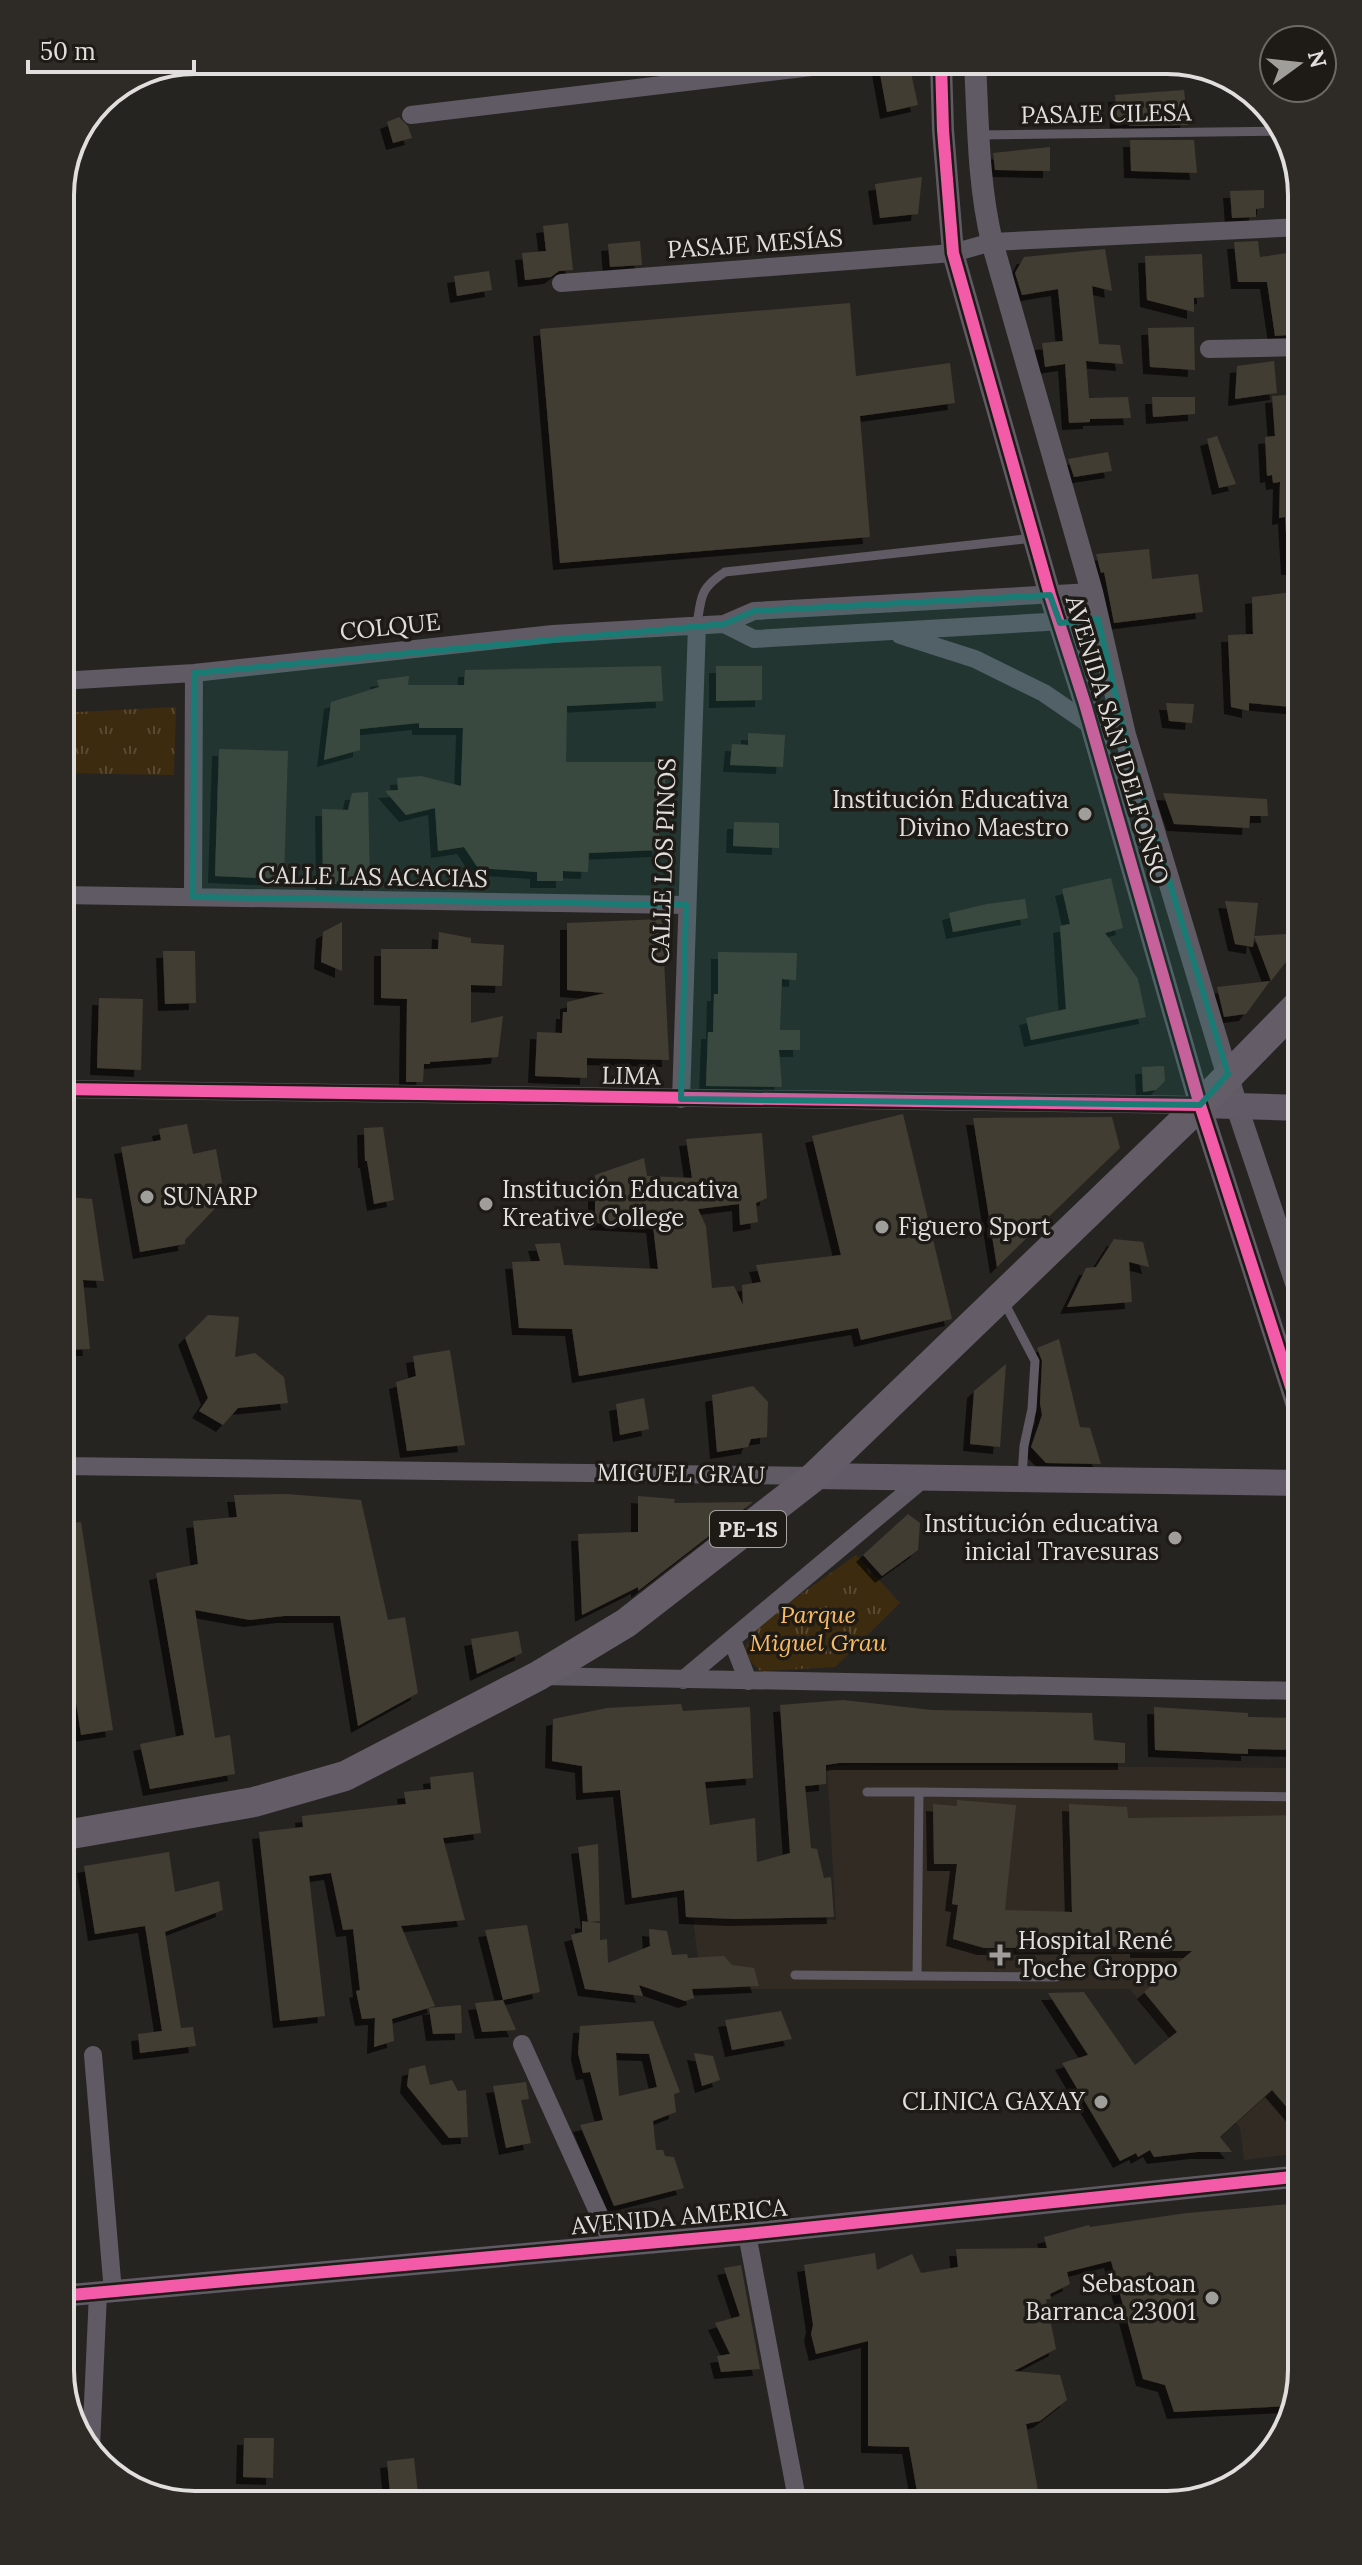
<svg xmlns="http://www.w3.org/2000/svg" width="1362" height="2565" viewBox="0 0 1362 2565" font-family="Lora,serif">
	<defs>
		<pattern id="grass-tufts" width="24" height="20" patternUnits="userSpaceOnUse" patternTransform="scale(2)"><rect width="24" height="20" fill="#3d2b0f"/><path d="M3 7l-1-3M5 7V3M7 7l1-3M15 17l-1-3M17 17v-4M19 17l1-3" fill="none" stroke="#594932"/></pattern>
		<filter id="shadow"><feDropShadow dx="-7" dy="7" stdDeviation="0" flood-color="#0009"/></filter>
	</defs>
	<rect width="100%" height="100%" fill="#262421"/>
	<path fill="#312b23" d="M849 1765 1302 1768V2153L1244 2160 1240 2128 1130 1989H702L693 1919 836 1920 827 1767Z"/>
	<path fill="url(#grass-tufts)" d="M176 707 174 775 60 773V713Z
		M856 1555 900 1603 835 1667 760 1671 743 1653 756 1626Z"/>
	<path fill="#433c31" fill-rule="evenodd" filter="url(#shadow)" d="M878 63H901L904 75 911 73 918 105 887 112Z
		M1184 90 1188 125 1129 126V121L1117 122 1115 95Z
		M399 117 408 126 412 138 393 143 387 122Z
		M1130 140H1194L1197 173 1131 171Z
		M1050 147V171L995 170 993 153Z
		M922 177 918 214 880 218 875 184Z
		M1264 190V208L1256 209V217L1232 218 1230 191Z
		M568 223 573 270 559 271 551 277 525 280 522 253 546 251 543 226Z
		M640 241 642 265 610 267 608 244Z
		M1258 241 1260 257 1302 251V334L1275 336 1267 282H1238L1234 242Z
		M1105 249 1112 291 1092 286 1099 344 1120 345 1123 364 1086 361 1089 398 1128 397 1131 418 1090 419V422L1069 423 1065 364 1045 367 1042 343 1063 341 1058 289 1022 295 1015 273 1024 257Z
		M1202 254 1204 297 1194 298V312L1147 300 1145 256Z
		M489 271 492 290 457 296 454 276Z
		M850 303 856 376 950 363 955 403 860 416 870 537 560 563 540 329Z
		M1194 327 1195 370 1150 367 1148 328Z
		M1274 361 1277 393 1235 399 1237 366Z
		M1302 394V568H1288L1285 517 1279 518 1280 482 1273 483 1272 475 1267 476 1265 437 1275 436 1272 396Z
		M1152 397H1195V414L1153 417Z
		M1217 436 1236 484 1219 488 1207 439Z
		M1108 452 1112 471 1074 477 1068 459Z
		M1149 549 1152 579 1198 574 1203 612 1114 623 1104 572 1101 573 1096 554Z
		M1302 591V708L1249 703V711L1231 707 1228 635 1253 634 1252 597Z
		M661 666 663 701 567 706 566 762H666L665 793 659 794V850L589 853 588 872 563 871V881H537V872L478 868 464 847 438 851 435 808 406 815 385 791 398 790 397 778 421 776 461 786 463 728H419V723L360 729V750L324 760 331 702 379 687 377 680 409 676 408 685H464L465 670Z
		M716 666H762V700L716 701Z
		M1166 703 1194 704 1192 723 1169 721Z
		M748 733 785 735 783 767 730 765 732 744 748 745Z
		M219 749 288 751 284 879 215 876Z
		M368 792 370 884H323L322 809 348 810 352 793Z
		M1163 793 1267 799 1268 816H1250L1249 828 1174 824Z
		M734 822 779 823V848L733 846Z
		M1111 878 1123 928 1105 933 1138 979 1146 1017 1031 1040 1026 1018 1066 1009 1060 926 1070 924 1062 889Z
		M1025 899 1028 918 953 932 949 913 987 904Z
		M1225 901 1258 903 1253 947 1235 944Z
		M662 919 669 1060 587 1058V1078L535 1076 537 1032 562 1033 563 1012H567V1002L605 993 567 990V923Z
		M342 922V971L321 962 323 932Z
		M439 932 471 938V943L504 945 502 986 471 985V1023L503 1016 498 1057 430 1062V1064H424L423 1082H406L407 999 381 998V949H438Z
		M1302 933V954L1293 953 1271 981 1254 936Z
		M163 951H195L196 1003 165 1004Z
		M718 952 797 953 796 980 782 979 780 1030H800V1050H779L782 1087 706 1086 708 1032H713L714 994H718Z
		M1270 981 1246 1014 1224 1017 1217 987Z
		M99 998 143 999 141 1070 97 1068Z
		M1164 1066 1165 1081 1156 1090 1143 1092 1142 1067Z
		M903 1114 952 1319 861 1340 858 1328 579 1376 572 1329 519 1328 512 1262 540 1261 535 1244 560 1243 564 1265 658 1269 653 1226 595 1223V1175L644 1158 647 1176 692 1178 686 1139 762 1133 767 1198 756 1203 758 1222 740 1225 739 1204 698 1209 706 1226 712 1288 734 1286 743 1305 742 1285 761 1282 756 1265 841 1255 812 1136Z
		M1112 1117 1120 1148 997 1267 973 1118Z
		M187 1124 193 1154 216 1149 225 1198 185 1240V1244L140 1252 121 1147 161 1140 159 1129Z
		M383 1127 394 1200 374 1204 367 1161H365L364 1128Z
		M68 1197 92 1199 104 1281 83 1280 90 1349 60 1350V1245H69Z
		M1114 1239 1143 1242 1149 1267 1129 1262 1132 1302 1067 1307 1086 1268 1096 1267Z
		M208 1315 239 1317 235 1357 255 1353 284 1377 288 1403 238 1408 223 1425 199 1411 208 1398 185 1338Z
		M1059 1339 1080 1427 1090 1428 1101 1464 1046 1463 1031 1447 1042 1415 1040 1403 1042 1361 1037 1348Z
		M450 1350 465 1445 407 1451 396 1382 416 1376 413 1356Z
		M1006 1364 1000 1447 970 1444 974 1391Z
		M753 1386 768 1402 767 1437 751 1439 748 1447 717 1452 712 1395Z
		M644 1398 649 1429 620 1435 616 1404Z
		M287 1494 361 1500 388 1620 405 1617 418 1693 358 1726 340 1616H284L250 1620 195 1610 215 1738 230 1735 235 1774 150 1789 140 1744 184 1735 156 1573 198 1564 193 1521 237 1517 234 1495Z
		M638 1496 675 1499 674 1503 753 1502 638 1591V1587L582 1615 578 1534 638 1532Z
		M908 1514 920 1523 918 1550 882 1576 863 1555Z
		M81 1522 113 1730 81 1735 60 1598V1525Z
		M518 1631 522 1653 477 1674 471 1639Z
		M843 1700 932 1710 1092 1713 1094 1740 1125 1743V1763H839L826 1765V1784L805 1786 811 1848 817 1849 824 1878 831 1877 834 1917 735 1919 686 1917 684 1890 632 1898 620 1790 583 1793 582 1766 552 1761 553 1719 607 1708 681 1704 683 1711 750 1707 753 1778 705 1782 710 1825 755 1818 757 1862 790 1853 780 1705Z
		M1154 1707 1248 1713V1717L1302 1718V1750L1248 1749V1754L1155 1750Z
		M473 1772 481 1833 443 1838 465 1920 401 1926 435 2006 392 2019 394 2041 374 2047 375 2018 362 2019 356 1991 360 1990 353 1929 343 1930 331 1873 309 1876 325 2016 280 2021 259 1832 303 1827 302 1816 406 1804 404 1792 431 1789 430 1777Z
		M957 1800 1016 1805 1005 1910 1072 1912 1069 1804 1127 1807 1128 1818 1302 1815V2125L1272 2090 1220 2137 1232 2152H1197L1154 2157 1150 2150 1138 2157 1136 2153 1120 2161 1062 2063 1088 2055 1048 1993 1084 1992 1135 2065 1177 2032 1144 1992 1192 1951H1137V1947L984 1948 953 1939 958 1905 952 1904 957 1864H934L933 1804 957 1806Z
		M598 1844 600 1921 590 1922 600 1923V1940L607 1939 608 1963 650 1946 649 1929 667 1931 672 1955 687 1954 688 1958 724 1956 732 1965 754 1968 759 1986 692 1989 694 1998 685 2001 639 1985 643 1996 585 1989 571 1935 582 1932V1921L588 1922 578 1847Z
		M169 1852 175 1892 219 1881 223 1910 165 1932 181 2028 193 2027 196 2046 140 2053 138 2034 162 2031 145 1926 95 1934 84 1866Z
		M527 1925 540 1992 503 2000 485 1930Z
		M503 2000 516 2030 482 2032 475 2003Z
		M461 2005 462 2033 433 2034 429 2008Z
		M781 2011 792 2039 732 2050 725 2020Z
		M653 2021 680 2092 674 2094 676 2112 653 2121 656 2150H663L665 2156 674 2157 684 2188 614 2206 580 2125 603 2120 590 2072 583 2073 578 2053 580 2026ZM616 2053 649 2054 657 2087 619 2096Z
		M694 2053 713 2056 720 2080 702 2086Z
		M425 2065 430 2085 452 2080 458 2091 466 2090 468 2137 449 2138 407 2086 409 2069Z
		M526 2082 529 2099 521 2100 531 2143 506 2148 493 2086Z
		M1302 2203V2370L1291 2406 1174 2412 1165 2385 1143 2379 1111 2261 1067 2272 1070 2284 1050 2294 1051 2299H1046L1056 2349 1014 2371 1060 2375 1067 2400 1040 2421 1026 2424 1039 2496 918 2497 909 2447 868 2446V2341L816 2354 811 2334 813 2325 804 2265 875 2253 877 2270 912 2254 921 2273 958 2267 956 2249 1047 2248 1044 2237 1089 2225 1090 2227 1187 2213Z
		M741 2265 760 2369 721 2372 717 2356 730 2354 715 2323 740 2316 724 2268Z
		M244 2438H274L273 2478 243 2477Z
		M414 2458 419 2502 391 2503 387 2461Z"/>
	<g fill="none" stroke-linecap="round" stroke-linejoin="round">
		<path stroke="#5f5a64" stroke-width="9" d="M979 135 1282 131
			M697 625C701 597 700 588 725 572L1034 538
			M1004 1302 1035 1361 1032 1409 1024 1446 1022 1477
			M867 1792H919L917 1975
			M919 1792 1302 1797
			M795 1975 1056 1977"/>
		<path stroke="#5f5a64" stroke-width="18" d="M411 115 837 64
			M561 283 953 253 992 242 1302 227
			M1209 349 1302 347
			M724 624 754 639 1098 619
			M900 635 975 659 1044 693 1092 726
			M60 681 194 673 553 634 724 624 754 611 1092 592
			M60 895 686 905
			M193 897 194 673
			M60 1089 1200 1105
			M681 1099 697 625
			M60 1466 813 1476
			M732 1640 748 1681
			M541 1676 1302 1691
			M683 1680 924 1478
			M60 1797 66 1835
			M522 2044 613 2245
			M93 2055 113 2292
			M747 2234 797 2499
			M91 2447 98 2293"/>
		<path stroke="#5f5a64" stroke-width="22" d="M975 62C978 121 978 184 992 242L1092 592 1125 735 1237 1107 1302 1301
			M941 63 943 130 953 253 1050 595 1085 704 1200 1105 1302 1421
			M60 2296 747 2234 1302 2176"/>
		<path stroke="#625b67" stroke-width="26" d="M1200 1105 1302 1108
			M815 1476 1302 1483"/>
		<path stroke="#645d68" stroke-width="30" d="M60 1836 254 1802 345 1776 538 1676 626 1623 815 1476 1200 1105 1302 1001"/>
		<g stroke="#1e1b17" stroke-width="17">
			<path id="cycleway" d="M941 63 943 130 953 253 1050 595 1085 704 1200 1105 1302 1421
				M60 1089 1200 1105
				M60 2296 747 2234 1302 2176"/>
		</g>
		<use href="#cycleway" stroke="#f35aa7" stroke-width="12"/>
	</g>
	<path fill="#1a7b74" fill-opacity="0.2" stroke="#1a7b74" stroke-width="6" stroke-linejoin="round" d="M1050 595 1060 623 1098 619 1125 735 1228 1074 1200 1105 681 1099 686 905 193 897 194 673 724 624 754 611Z"/>
	<g fill="#a09e9b" stroke="#1e1b17" stroke-width="3">
		<circle cx="1085" cy="814" r="8"/>
		<circle cx="147" cy="1197" r="8"/>
		<circle cx="486" cy="1204" r="8"/>
		<circle cx="882" cy="1227" r="8"/>
		<circle cx="1175" cy="1538" r="8"/>
		<path d="M996 1943h8v8h8v8h-8v8h-8v-8h-8v-8h8z"/>
		<circle cx="1101" cy="2102" r="8"/>
		<circle cx="1212" cy="2298" r="8"/>
	</g>
	<g text-anchor="middle" stroke-width="7" stroke-linejoin="round" paint-order="stroke">
		<rect fill="#1e1b17" stroke="#a6a4a2" stroke-width="2" x="710" y="1511" width="76" height="36" rx="6"/>
		<g font-size="22" font-weight="bold" fill="#e1dfdd">
			<text x="748" y="1537">PE-1S</text>
		</g>
		<g font-size="24" fill="#e1dfdd" stroke="#1e1b17">
			<text transform="translate(1106 114) rotate(-1)" y="8">PASAJE CILESA</text>
			<text transform="translate(755 244) rotate(-4)" y="8">PASAJE MESÍAS</text>
			<text transform="translate(390 627) rotate(-6)" y="8">COLQUE</text>
			<text transform="translate(1117 740) rotate(73)" y="8">AVENIDA SAN IDELFONSO</text>
			<text transform="translate(664 861) rotate(-88)" y="8">CALLE LOS PINOS</text>
			<text transform="translate(373 877) rotate(1)" y="8">CALLE LAS ACACIAS</text>
			<text transform="translate(631 1076) rotate(1)" y="8">LIMA</text>
			<text transform="translate(681 1474) rotate(1)" y="8">MIGUEL GRAU</text>
			<text transform="translate(679 2217) rotate(-5)" y="8">AVENIDA AMERICA</text>
		</g>
		<g font-size="24" fill="#e1dfdd" stroke="#1e1b17" text-anchor="end">
			<text x="1069" y="808">Institución Educativa<tspan x="1069" dy="28">Divino Maestro</tspan></text>
			<text x="502" y="1198" text-anchor="start">Institución Educativa<tspan x="502" dy="28">Kreative College</tspan></text>
			<text x="163" y="1205" text-anchor="start">SUNARP</text>
			<text x="898" y="1235" text-anchor="start">Figuero Sport</text>
			<text x="1159" y="1532">Institución educativa<tspan x="1159" dy="28">inicial Travesuras</tspan></text>
			<text x="1018" y="1949" text-anchor="start">Hospital René<tspan x="1018" dy="28">Toche Groppo</tspan></text>
			<text x="1085" y="2110">CLINICA GAXAY</text>
			<text x="1196" y="2292">Sebastoan<tspan x="1196" dy="28">Barranca 23001</tspan></text>
		</g>
		<g font-size="24" font-style="italic" fill="#fabc63" stroke="#1e1b17">
			<text x="818" y="1623">Parque<tspan x="818" dy="28">Miguel Grau</tspan></text>
		</g>
	</g>
	<path d="M0 0H1362V2565H0ZM195 74H1167A121 121 0 0 1 1288 195V2370A121 121 0 0 1 1167 2491H195A121 121 0 0 1 74 2370V195A121 121 0 0 1 195 74Z" fill="#2e2b27" fill-rule="evenodd"/>
	<path fill="none" stroke="#e1dfdd" stroke-width="4" d="M195 74H1167A121 121 0 0 1 1288 195V2370A121 121 0 0 1 1167 2491H195A121 121 0 0 1 74 2370V195A121 121 0 0 1 195 74Z"/>
	<g transform="translate(1298 64) rotate(75)"><circle r="38" fill="#1e1b17" stroke="#6c6966" stroke-width="2"/>
	<path d="M0-6L14 30L0 20L-14 30Z" fill="#a09e9b"/>
	<text y="-12" font-size="22" font-weight="bold" text-anchor="middle" fill="#e1dfdd">N</text>
	</g>
	<path d="M28 60v12h166v-12" fill="none" stroke="#e1dfdd" stroke-width="4"/>
	<text x="40" y="60" font-size="24" fill="#e1dfdd" stroke="#1e1b17" stroke-width="6" paint-order="stroke">50 m</text>
</svg>
